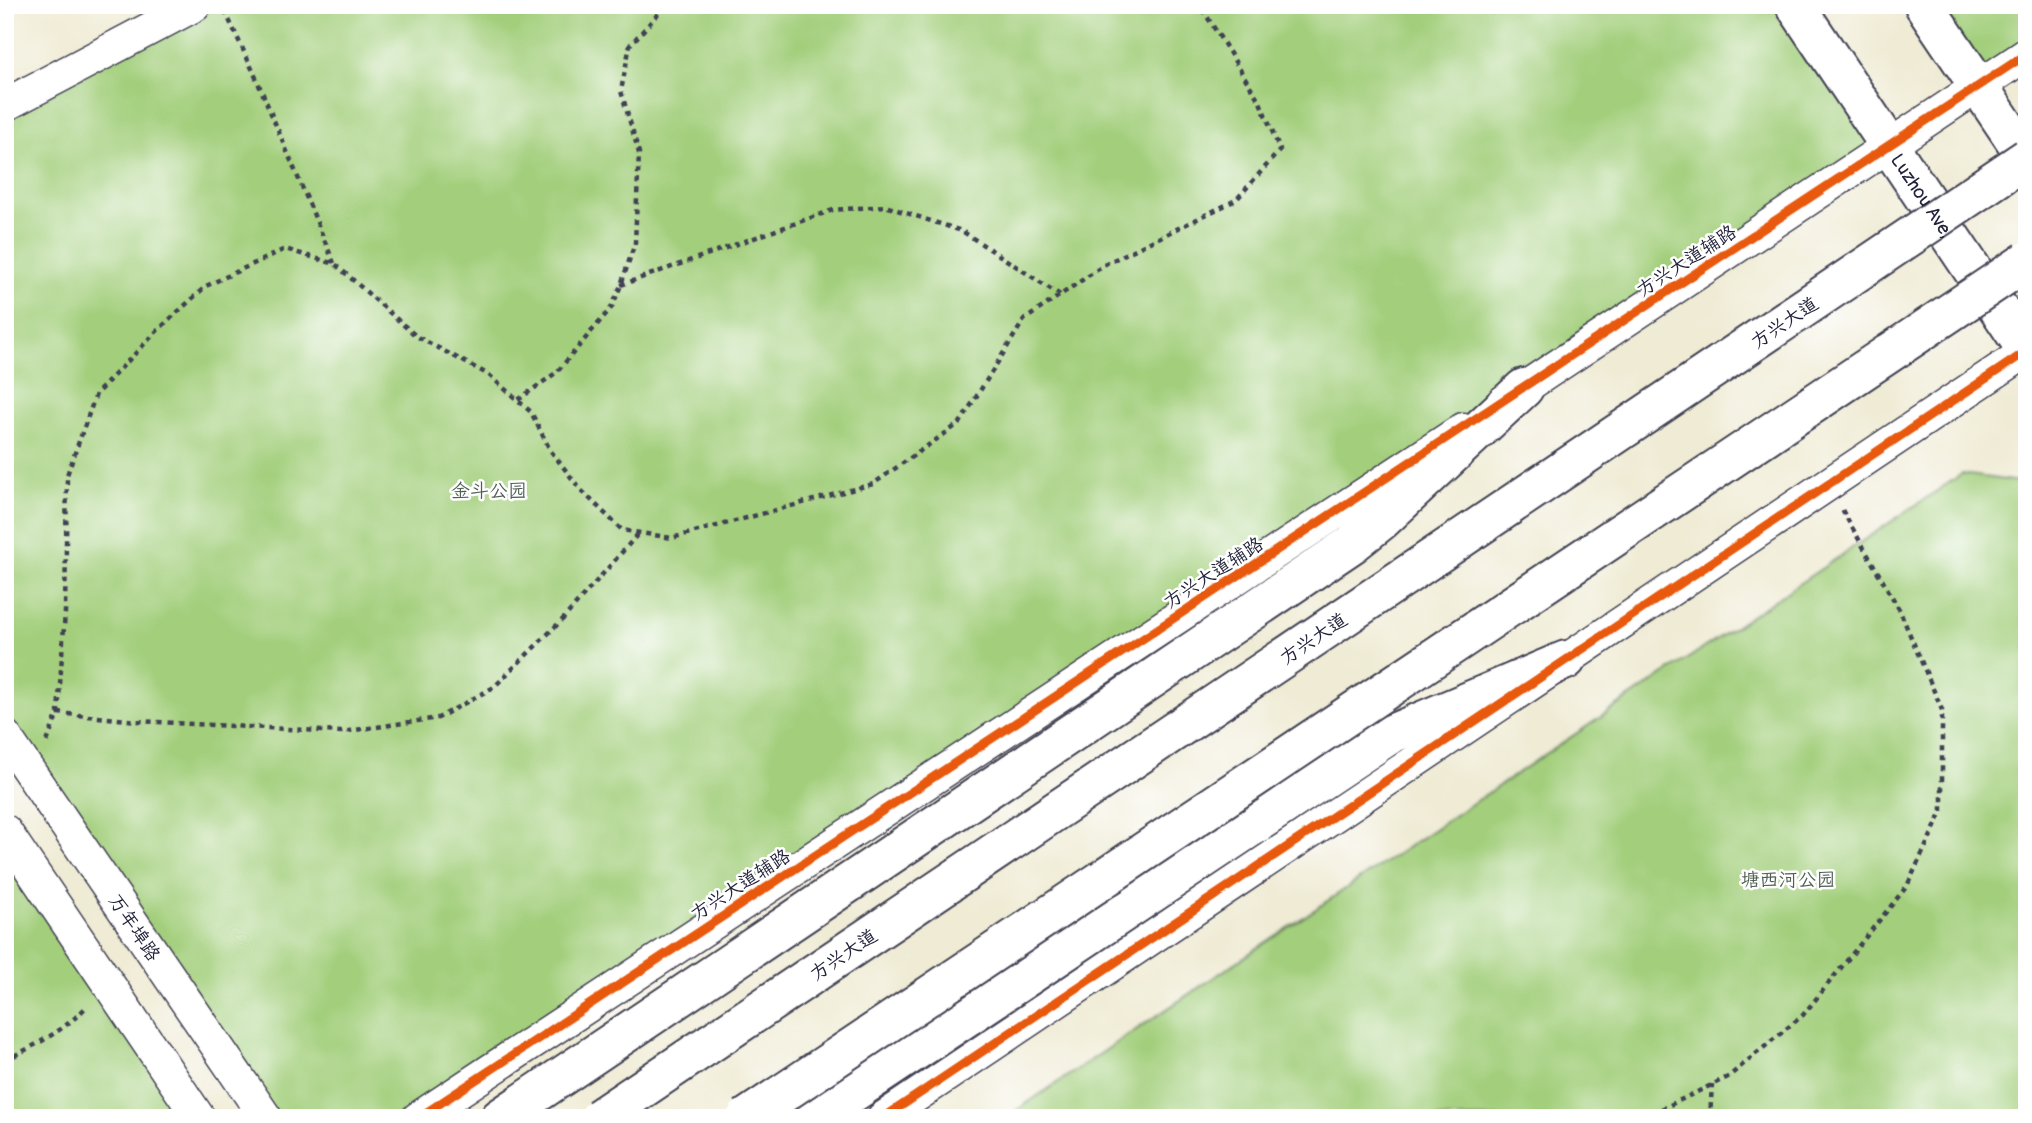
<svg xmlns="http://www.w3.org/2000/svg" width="2032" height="1123" viewBox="0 0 2032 1123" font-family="Pangolin,'LXGW WenKai TC',sans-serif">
	<rect width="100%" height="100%" fill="#fff"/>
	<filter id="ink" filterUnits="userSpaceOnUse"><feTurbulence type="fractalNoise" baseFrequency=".0143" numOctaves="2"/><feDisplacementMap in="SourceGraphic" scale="14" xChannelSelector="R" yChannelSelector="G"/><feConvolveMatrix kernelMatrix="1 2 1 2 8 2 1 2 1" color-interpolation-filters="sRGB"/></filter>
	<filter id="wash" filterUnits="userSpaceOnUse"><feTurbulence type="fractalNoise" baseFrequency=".00686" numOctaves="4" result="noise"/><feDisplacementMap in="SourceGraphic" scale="28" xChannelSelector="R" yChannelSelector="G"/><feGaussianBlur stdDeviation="1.57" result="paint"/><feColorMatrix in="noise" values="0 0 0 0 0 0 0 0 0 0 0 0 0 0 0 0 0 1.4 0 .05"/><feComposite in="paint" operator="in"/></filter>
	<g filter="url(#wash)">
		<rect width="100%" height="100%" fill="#efebd4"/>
		<path fill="#a3cf7c" stroke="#62785c" stroke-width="2" d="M195 5H1795L1890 147 418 1118H266L5 736V105Z
			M1924 5H2027V54L1979 87Z
			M1962 474 2027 483V1118H1005Z
			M5 831 199 1118H5Z"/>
	</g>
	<g filter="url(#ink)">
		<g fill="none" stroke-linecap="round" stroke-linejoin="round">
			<g stroke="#414052" stroke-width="35">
				<path id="tertiary" d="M5 105 195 5
					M1503 402 2027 54
					M5 736 266 1118
					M5 831 199 1118
					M418 1118 1463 429
					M883 1118 2027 351"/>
			</g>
			<g stroke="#414052" stroke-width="42">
				<g id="primary">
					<path id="s1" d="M1795 5 2027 351"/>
					<path d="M1924 5 2027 158"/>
				</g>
			</g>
			<g stroke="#414052" stroke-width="42">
				<path id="trunk" d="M500 1118 1352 544 1381 521 1524 388
					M815 1118 1391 734 1566 660"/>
			</g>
			<path stroke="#414052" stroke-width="4.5" stroke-dasharray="5 5" stroke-linecap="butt" d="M225 11 254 73 334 263
				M621 285 833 210 885 206 962 231 1060 295
				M518 400 557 372 612 307 621 285 635 243 639 153 621 91 630 45 666 5
				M58 713 138 721 342 732 438 718 494 687 563 619 638 534
				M47 742 58 713 65 612 67 475 96 394 157 331 206 286 285 249 335 264 416 336 489 375 531 412 550 450 581 490 622 530 672 538 873 484 960 423 1024 320 1107 263 1236 200 1280 150 1260 102 1200 5
				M5 1060C34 1046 64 1031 86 1007
				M1643 1118 1728 1077 1803 1015 1907 886 1942 812V710L1899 609 1842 510
				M1710 1118 1712 1084"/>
			<use href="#tertiary" stroke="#fff" stroke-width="32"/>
			<use href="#primary" stroke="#fff" stroke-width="38"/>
			<use href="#trunk" stroke="#fff" stroke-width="38"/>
			<g stroke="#414052" stroke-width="42" stroke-linecap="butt">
				<path id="trunk-bridge" d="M599 1118 2027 158
					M746 1118 2027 261"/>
			</g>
			<use href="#trunk-bridge" stroke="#fff" stroke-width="38"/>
			<g stroke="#fff" stroke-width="13">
				<path id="cycleway" d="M418 1118 2027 54
					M883 1118 2027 351"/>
			</g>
			<use href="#cycleway" stroke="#e8590c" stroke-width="9"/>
		</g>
	</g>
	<g text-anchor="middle" stroke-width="5" stroke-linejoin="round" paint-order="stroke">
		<g font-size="19" fill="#22223b" stroke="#fff">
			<text dy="7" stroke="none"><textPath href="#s1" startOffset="229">Luzhou Ave,</textPath></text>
			<text transform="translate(1686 260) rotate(-33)" y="7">方兴大道辅路</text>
			<text transform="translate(1784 322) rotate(-34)" y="7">方兴大道</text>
			<text transform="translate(1213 572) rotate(-33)" y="7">方兴大道辅路</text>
			<text transform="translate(1313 638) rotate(-34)" y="7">方兴大道</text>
			<text transform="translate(740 884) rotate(-33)" y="7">方兴大道辅路</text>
			<text transform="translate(135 927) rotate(56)" y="7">万年埠路</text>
			<text transform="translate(843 954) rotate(-34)" y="7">方兴大道</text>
		</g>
		<g font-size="19" fill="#4f5f52" stroke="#fff">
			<text x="489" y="497">金斗公园</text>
			<text x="1788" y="886">塘西河公园</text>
		</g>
	</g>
	<rect width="2032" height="1123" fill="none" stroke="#fff" stroke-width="28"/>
</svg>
